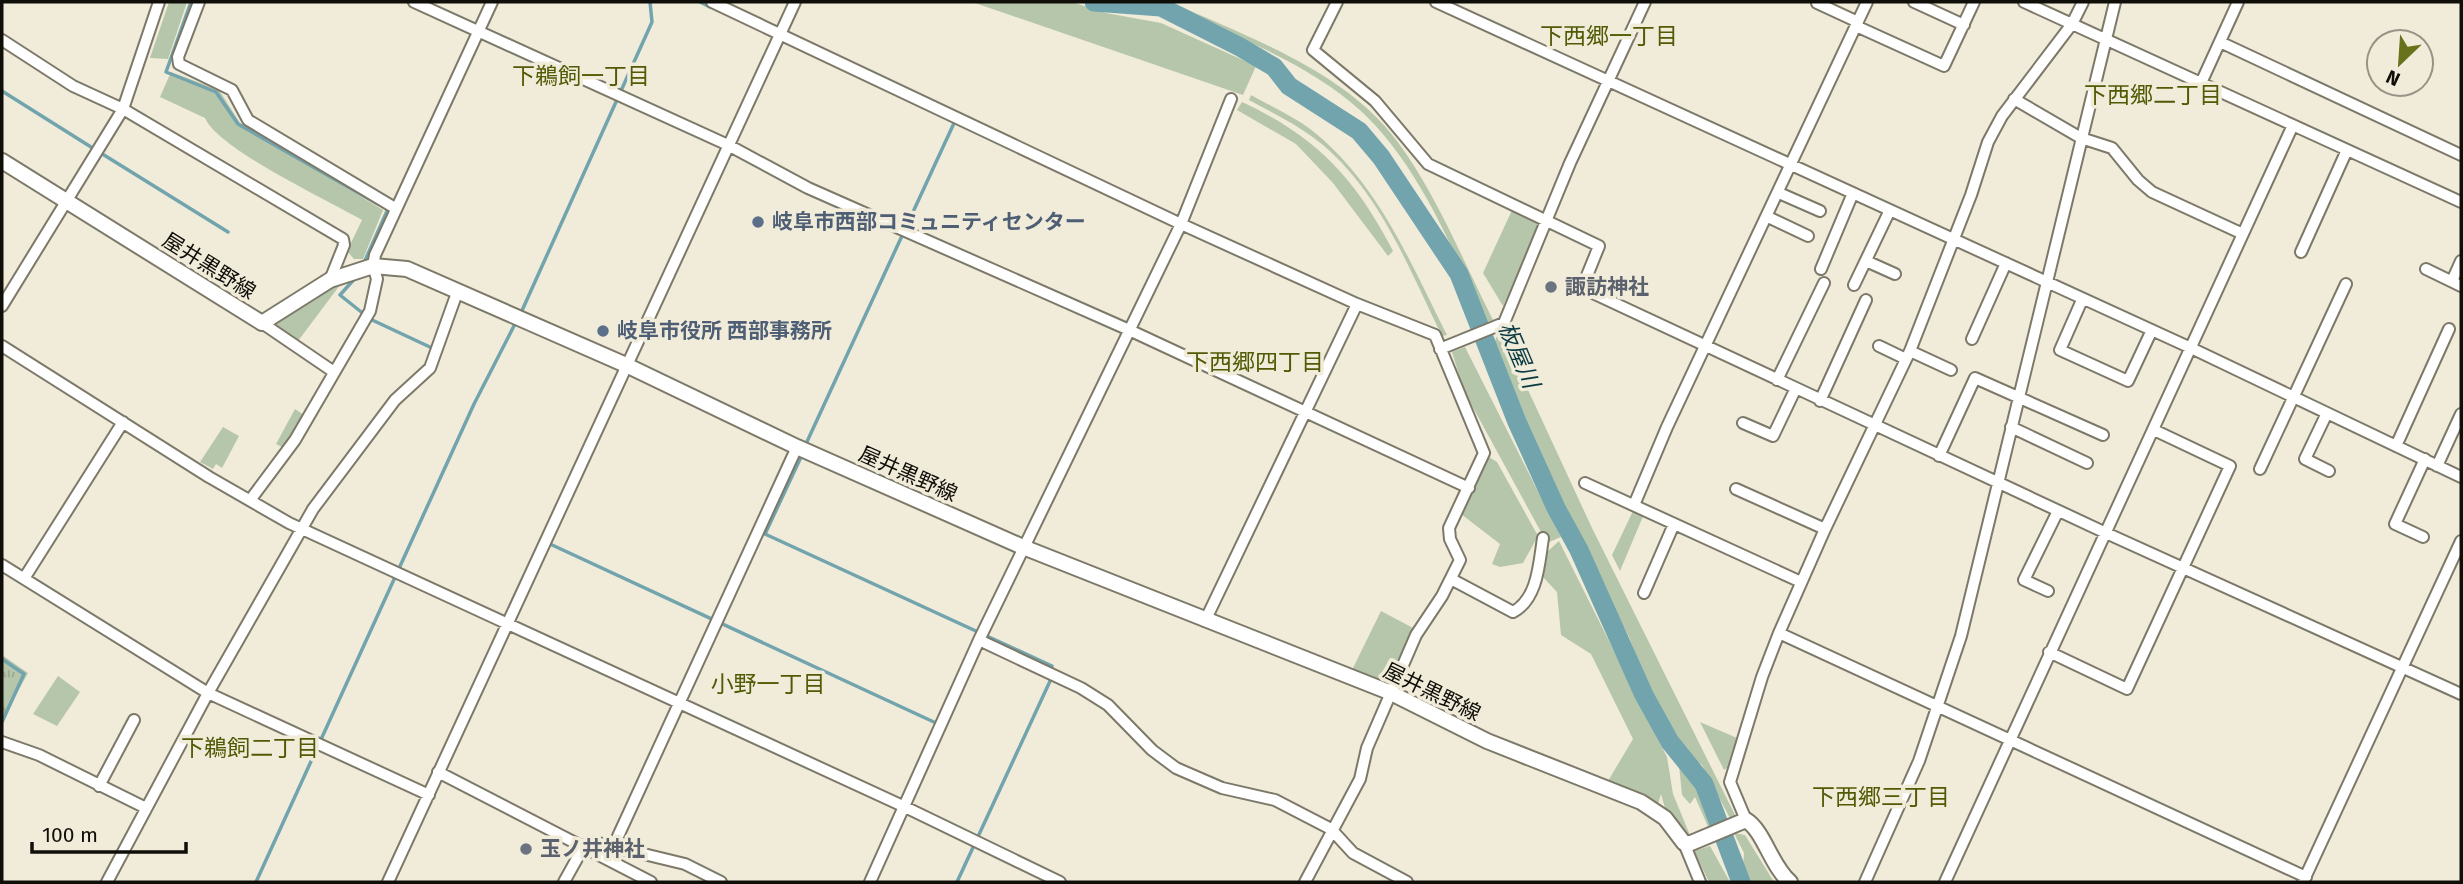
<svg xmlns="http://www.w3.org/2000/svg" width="2463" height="884" viewBox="0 0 2463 884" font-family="'Fira Sans','Noto Sans JP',sans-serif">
	<defs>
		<pattern id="park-tufts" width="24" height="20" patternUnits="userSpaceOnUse" patternTransform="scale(1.75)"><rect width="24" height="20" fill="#b6c6aa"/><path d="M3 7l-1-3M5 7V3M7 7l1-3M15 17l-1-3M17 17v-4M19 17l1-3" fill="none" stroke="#9ba991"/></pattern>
	</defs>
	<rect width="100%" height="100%" fill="#f1ecda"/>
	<path fill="#b6c6aa" d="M169 2H187L168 59 150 58Z
		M972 2H1072L1106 13 1161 23 1256 66 1243 95Z
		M1173 3C1250 38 1345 71 1397 141 1437 195 1463 261 1493 320L1484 323C1457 254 1417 163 1362 112 1309 63 1236 37 1171 7Z
		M171 72 219 90 240 123 383 210 363 259H354L347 251 362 220C329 201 218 149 205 118L160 97Z
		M1251 95C1274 108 1300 119 1320 137 1381 190 1411 264 1447 335L1442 336C1408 267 1378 186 1314 138 1294 123 1271 112 1249 100Z
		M1242 102C1317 137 1355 178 1393 251L1388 256 1333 183 1296 144 1237 110Z
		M1513 208 1542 221 1503 306 1483 273Z
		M340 285 298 341 276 326 275 321 320 293Z
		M1497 336 1504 338 1592 528 1736 817 1732 822 1702 765 1684 753 1665 733 1629 637 1591 566 1571 518 1558 501 1492 348Z
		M1465 347 1561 537 1547 543 1464 391 1452 352Z
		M295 409 304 415 286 449 276 444Z
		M223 427 239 436 222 468 216 464 213 469 200 462Z
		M1489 457 1497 462 1538 536 1523 563 1500 567 1492 564 1500 544 1461 514Z
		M1634 509 1644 514 1620 571 1612 555Z
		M1559 541 1667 757 1673 794 1692 840 1671 829 1661 794 1658 804 1608 781 1633 739 1591 654 1561 635 1557 592 1542 576 1547 552Z
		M1381 611 1415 629 1386 683 1352 670Z
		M58 676 80 692 57 726 33 714Z
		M1700 722 1737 738 1727 768 1724 770Z
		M1686 761C1705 785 1712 800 1710 831L1695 797 1690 804 1682 795 1679 765Z
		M1734 833 1745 835 1774 882H1742L1744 853Z
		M1710 846 1730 882H1709L1694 851Z"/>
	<path fill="url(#park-tufts)" d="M2 655 28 673 2 720Z"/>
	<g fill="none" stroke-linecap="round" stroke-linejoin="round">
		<path stroke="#72a4ae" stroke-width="3.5" d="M191 2 166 72 216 92 238 124 378 204
			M700 2 710 7
			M2 91 91 147
			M104 155 228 232
			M363 265 388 209
			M358 275 340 295 370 319 432 348
			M520 315 652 22 650 2
			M805 446 955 121
			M801 457 765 534 1052 666 1051 679 957 882
			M550 544 936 723
			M2 659 24 674 2 722
			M256 882 474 404 516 322"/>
		<path stroke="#72a4ae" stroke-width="19" d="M1094 2 1161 7 1240 47 1274 67 1289 86 1359 131 1381 157 1459 274 1517 422 1556 508 1579 550 1644 695 1670 742 1704 784 1741 882"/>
		<g stroke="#7d7969" stroke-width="14">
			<path id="minor" d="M199 2 178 57 179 64 232 90 248 120 395 208
				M414 2 728 145 808 188 1127 329 1469 488
				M712 2 1181 224 1357 304 1435 335 1484 453 1449 528 1450 539 1460 560 1442 596 1416 635 1367 748 1360 779 1305 882
				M1337 2 1313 50 1375 101 1428 164 1599 246 1582 288 2106 533 2461 694
				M1436 2 2191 348 2461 477
				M1914 2 1964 25
				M2024 2 2461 202
				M1817 3 1858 22
				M1856 26 1944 66 1974 2
				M2 40 73 86 123 109 343 239 344 245 330 280
				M2220 42 2461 155
				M2201 83 2238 2
				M2014 99 2081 138 2112 148 2138 180 2152 192 2243 234
				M1779 193 1820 211
				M1768 217 1808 236
				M2301 252 2347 150
				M1866 261 1895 274
				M1821 269 1853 193
				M2426 269 2461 286
				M2452 281 2461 261
				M1854 285 1890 210
				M2082 300 2060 350 2128 381 2151 332
				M2 306 123 109 159 2
				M262 323 334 372
				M1972 339 2006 263
				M2 346 209 477 289 523 905 807 1060 882
				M1879 346 1906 359
				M1440 349 1504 323 1570 163 1645 2
				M1910 351 1951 370
				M1777 380 1824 283
				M1820 401 1866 300
				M2327 413 2305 459 2329 471
				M1743 423 1773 436 1795 390
				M2011 427 2087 463
				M2396 446 2449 329
				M1939 456 1975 378 2103 435
				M2437 466 2461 414
				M2260 469 2346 284
				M1585 483 1801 582
				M1736 489 1825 529
				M251 499 295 440 370 311 377 279 373 266 375 255 492 2
				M1634 505 1667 427 1867 2
				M2423 537 2395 524 2425 459
				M2 565 208 693 429 795
				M25 577 123 422
				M1451 579 1513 612C1538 599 1539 563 1543 538
				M2048 591 2024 580 2058 511
				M1644 593 1674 524
				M1205 621 1357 304
				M1779 633 2306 877
				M979 640 1081 688 1108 705 1152 750 1176 768 1222 788 1275 800 1331 829 1353 853 1407 882
				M2049 652 2127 689 2230 466 2154 430
				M2 742 39 755 146 808
				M438 772 651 882
				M99 786 134 720
				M1746 820 1730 782 1762 677 1779 633 1825 529 1910 351 1971 195 1988 142 2002 116 2072 24 2083 2
				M1684 843 1700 882
				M614 845 797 447
				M107 882 208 693 313 509 395 400 430 368 458 290
				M388 882 795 2
				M564 882 584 846 594 842 685 864 721 882
				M870 882 979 640 1181 224 1231 99
				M1865 882 1919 761 1961 636 2115 2
				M1945 882 2293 125
				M2303 882 2461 541"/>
		</g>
		<g stroke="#7d7969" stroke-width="18">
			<path id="major" d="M2 161 262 323 330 280 373 266 407 269 626 365 797 447 1023 547 1389 692 1487 741 1641 802 1665 818 1684 843H1691L1746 820C1764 831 1771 866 1790 882"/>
		</g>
		<use href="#minor" stroke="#fff" stroke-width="10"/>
		<use href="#major" stroke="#fff" stroke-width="14"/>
	</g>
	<g fill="#5c6f8a" stroke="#f1ecda" stroke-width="2.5">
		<circle cx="758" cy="222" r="7"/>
		<circle cx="603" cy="331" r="7"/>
	</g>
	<g fill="#6b7280" stroke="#f1ecda" stroke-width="2.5">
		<circle cx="1551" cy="287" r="7"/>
		<circle cx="526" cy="849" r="7"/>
	</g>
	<g text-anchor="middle" stroke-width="7" stroke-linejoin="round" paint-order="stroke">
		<g font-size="21" font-weight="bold" fill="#4e5e75" stroke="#f1ecda" text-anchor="start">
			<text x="772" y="229">岐阜市西部コミュニティセンター</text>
			<text x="617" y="338">岐阜市役所 西部事務所</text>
		</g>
		<g font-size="21" fill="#100e08" stroke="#f1ecda">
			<text transform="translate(209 266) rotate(32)" y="7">屋井黒野線</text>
			<text transform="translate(908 474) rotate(24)" y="7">屋井黒野線</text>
			<text transform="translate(1432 692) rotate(26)" y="7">屋井黒野線</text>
		</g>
		<g font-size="21" font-weight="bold" fill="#5b616d" stroke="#f1ecda" text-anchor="start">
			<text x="1565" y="294">諏訪神社</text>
			<text x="540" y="856">玉ノ井神社</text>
		</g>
		<g font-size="23" fill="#515a04" stroke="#f1ecda">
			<text x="1609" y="44">下西郷一丁目</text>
			<text x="581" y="84">下鵜飼一丁目</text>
			<text x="2153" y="103">下西郷二丁目</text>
			<text x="1255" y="370">下西郷四丁目</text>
			<text x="768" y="692">小野一丁目</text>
			<text x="250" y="756">下鵜飼二丁目</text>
			<text x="1881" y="805">下西郷三丁目</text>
		</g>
		<g font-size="23" font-style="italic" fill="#0a3b43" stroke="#f1ecda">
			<text transform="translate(1519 355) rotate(67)" y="8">板屋川</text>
		</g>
	</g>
	<rect width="2463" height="884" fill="none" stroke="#100e08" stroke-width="7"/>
	<g transform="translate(2400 63) rotate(205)"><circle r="33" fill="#f1ecda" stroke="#979386" stroke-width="2"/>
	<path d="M0-5L12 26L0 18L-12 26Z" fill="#67721b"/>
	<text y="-10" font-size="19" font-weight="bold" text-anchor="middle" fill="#100e08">N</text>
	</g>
	<path d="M32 842v10h154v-10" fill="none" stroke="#100e08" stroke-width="3.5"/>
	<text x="42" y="842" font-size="21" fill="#100e08" stroke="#f1ecda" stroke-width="5" paint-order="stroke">100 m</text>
</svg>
